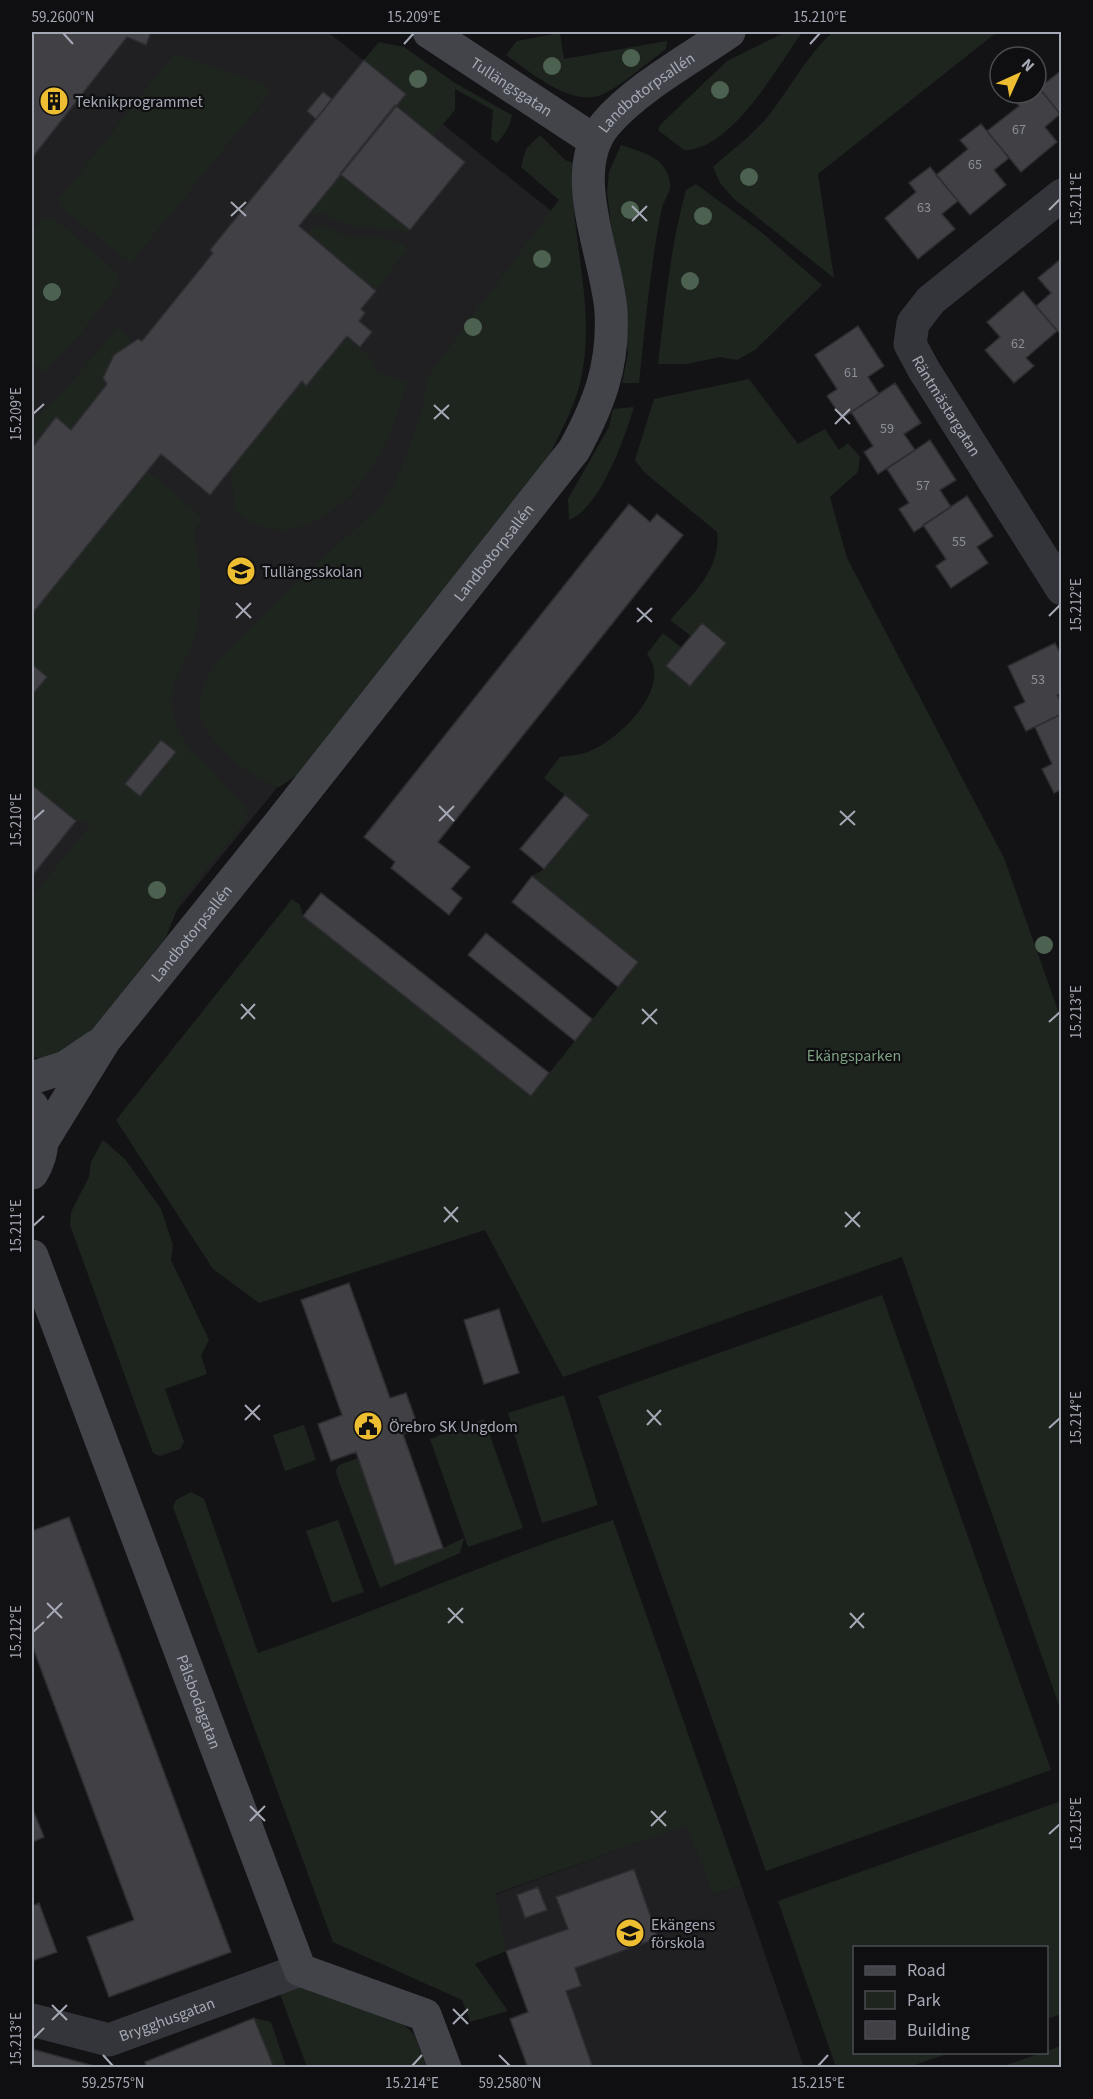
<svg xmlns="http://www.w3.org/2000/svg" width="1093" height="2099" viewBox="0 0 1093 2099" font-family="'Source Sans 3',sans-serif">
	<rect width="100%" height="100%" fill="#131315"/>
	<path fill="#201f22" d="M32 32H328L560 218 378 664 49 1067 32 1052Z
		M688 1824 713 1895 741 1885 804 2067H528L510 2019 527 2012 506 1951 494 1895Z"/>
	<path fill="#1e251f" d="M786 32 801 34C776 68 732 150 684 150L658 130 660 125 727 61Z
		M833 32H997L818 174 834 278 733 198 720 183 713 167C730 152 750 137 765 120 789 91 805 57 833 32Z
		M560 33 564 59 667 41 666 49C651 60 616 90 601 95 571 107 529 71 506 55L517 41Z
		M379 42 404 47 455 83 512 115C510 127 505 134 497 143L491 139 493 110 455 89V110L433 136 395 105 405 94 364 60Z
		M174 54 268 86 269 94 131 263 62 209 58 200Z
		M540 135 565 160 573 163C575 178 573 193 574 209 579 267 595 328 579 387 572 412 559 435 548 458L299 774 279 787C252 782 210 744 201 718 195 700 205 680 214 665L294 584 380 506 396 481 421 414 428 376 559 200 521 167 526 149Z
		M621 145C635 150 658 155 665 169 677 191 665 193 661 212 650 269 645 326 639 383H622L628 354 607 193 609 172Z
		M340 174 410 230 407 232 350 225 320 213 306 217Z
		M696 184 761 232 822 285 755 350 737 360 720 357 687 364H658C665 305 670 248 686 190Z
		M44 217 56 220 118 273 120 283C95 314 74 346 43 372L32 363V233Z
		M322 224C332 229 342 235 353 237 370 239 395 234 407 249L376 291 307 233 313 227Z
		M118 326 132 342 114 355 103 378 107 384 71 430 56 418 32 448V421L69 385Z
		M347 336 370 357 377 372 407 383C400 405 394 428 383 449 361 493 310 546 256 525 249 522 242 516 236 512L230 470 302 381 307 386Z
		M749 379 798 444 825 429 839 450 848 443 860 457 858 472 830 497 847 558 1004 858 1061 1019V1711L902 1257 563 1377 485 1230 259 1303 213 1269 116 1120 292 899 300 905 303 916 531 1096 638 962 532 876 544 869 589 815 544 778 560 757C569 756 579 755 588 752 619 740 674 687 647 654L663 633 682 648 667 666 690 686 726 643 703 623 691 636 670 620C692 595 722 568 717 532L644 472 635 460 654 399Z
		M634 407C624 439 601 507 569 520L568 499 609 427 613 409Z
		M147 471 195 510 202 520 193 532C201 561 203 602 196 632 187 671 159 684 179 731 185 746 232 791 245 806L249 817 180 902 166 937 80 1045 47 1059 32 1057V896L91 824 76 821 32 785V695L46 677 32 664V614Z
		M103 1140 125 1159 161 1209 173 1245 171 1260 209 1340 201 1356 207 1374 165 1389 184 1442 180 1449 160 1456 153 1453 70 1225 71 1212 89 1177 91 1162Z
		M882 1295 1051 1770 766 1871 598 1396Z
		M564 1395 598 1505 542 1523 508 1413Z
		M484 1419 523 1528 468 1547 430 1439Z
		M304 1425 316 1460 285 1471 273 1435Z
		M358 1458 395 1565 443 1548 464 1538 460 1553 380 1588 337 1476 336 1470 339 1465Z
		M191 1492 204 1499 258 1653C377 1612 492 1559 613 1520L741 1885 713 1895 687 1825 495 1894 506 1951 475 1964 508 2011 470 2022 462 2000 333 1942 173 1507 176 1500Z
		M338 1520 364 1592 332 1603 306 1531Z
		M1061 1801V2014L1047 2019 1046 1948H854V2052L950 2053 908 2067H836L778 1901Z
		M304 1986 400 2021 414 2034 427 2067H307L280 1994Z
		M254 2018 271 2022 286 2067H274Z
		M1061 2046V2067H1001Z"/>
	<path fill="#404045" stroke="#2e2d31" stroke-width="1.5" d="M32 32H151L146 45 127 37 32 158Z
		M364 60 406 94 299 226 376 291 361 309 365 313 359 321 372 332 360 347 347 336 306 386 302 381 210 495 161 454 32 614V448L56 417 71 430 107 384 103 378 114 355 138 339 142 341 213 253 210 250Z
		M1062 70V116L1039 88Z
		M1036 84 1060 114 1045 127 1057 142 1021 172 987 131 1019 106 1011 97 1016 93H1036Z
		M323 92 332 99 316 119 307 111Z
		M395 105 465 162 410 230 340 174Z
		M981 124 1009 158 994 170 1006 185 970 215 936 175 968 149 960 140Z
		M930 167 958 201 942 214 955 229 918 259 885 218 916 192 909 183Z
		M1062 258V336L1036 306 1051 293 1038 278Z
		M1023 291 1057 331 1026 358 1034 366 1014 383 985 350 1000 337 987 322Z
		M858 326 884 366 868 377 879 394 842 418 827 396 837 389 815 355Z
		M895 383 921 423 904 434 915 450 878 474 864 452 873 446 851 412Z
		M930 440 956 480 940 490 951 507 914 532 899 509 909 503 887 469Z
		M967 496 993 536 977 547 988 563 951 588 936 566 946 559 923 525Z
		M629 504 650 522 657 514 683 535 438 842 470 867 451 889 462 898 449 915 391 868 395 862 364 837Z
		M702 623 726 643 690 686 666 666Z
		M1055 643 1062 657V693L1057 695 1062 703V714L1026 731 1014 707 1025 702 1008 666Z
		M32 664 47 677 32 695Z
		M1062 714V789L1054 793 1042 769 1052 764 1035 727Z
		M161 740 176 752 140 796 125 784Z
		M32 785 76 821 32 876Z
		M565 795 589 815 544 869 520 849Z
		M532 876 638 962 618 987 512 902Z
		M321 893 549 1073 531 1096 303 916Z
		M486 933 592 1019 575 1041 468 955Z
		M349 1283 390 1398 406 1393 419 1429 403 1434 443 1548 395 1565 356 1452 331 1461 318 1424 342 1415 301 1300Z
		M499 1309 519 1373 484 1384 464 1320Z
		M69 1517 231 1952 109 1997 87 1937 134 1920 32 1645V1531Z
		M32 1807 44 1837 32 1842Z
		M634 1869 658 1938 575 1968 581 1986 566 1991 593 2068H528L510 2019 528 2012 506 1951 568 1929 556 1897Z
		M538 1887 547 1910 525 1918 517 1895Z
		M39 1903 57 1952 32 1961V1906Z
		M254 2018 274 2068H147L145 2062Z
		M32 2049 101 2068H32Z"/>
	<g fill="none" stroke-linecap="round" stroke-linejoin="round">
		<g stroke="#34353a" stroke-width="33">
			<path id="s1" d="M1062 195 931 300 913 323 910 344 924 370 1062 589"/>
			<path id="s2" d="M32 2020 109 2040 300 1970"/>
		</g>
		<g stroke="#42444a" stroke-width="33">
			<path id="s3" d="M429 32 595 141"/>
			<path d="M32 1078 66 1067 97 1046"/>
			<path d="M32 1106C45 1128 45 1152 32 1173"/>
			<path id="s4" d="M43 1140 104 1041 279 824 574 450C599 404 614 366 611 311 607 256 566 172 605 125 635 89 690 59 729 32"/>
			<path id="s5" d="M32 1256 300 1970 425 2015 445 2068"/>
		</g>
	</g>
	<g fill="#4d6150">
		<circle cx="631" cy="58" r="9"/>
		<circle cx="552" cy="66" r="9"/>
		<circle cx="418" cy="79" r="9"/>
		<circle cx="720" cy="90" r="9"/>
		<circle cx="749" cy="177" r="9"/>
		<circle cx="630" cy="210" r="9"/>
		<circle cx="703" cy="216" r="9"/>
		<circle cx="542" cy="259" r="9"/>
		<circle cx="690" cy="281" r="9"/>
		<circle cx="52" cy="292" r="9"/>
		<circle cx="473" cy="327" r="9"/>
		<circle cx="157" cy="890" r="9"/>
		<circle cx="1044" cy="945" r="9"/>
	</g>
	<path fill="none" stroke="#a5a9b5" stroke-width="2" d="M63 33 73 44M404 44 414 33M810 44 820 33M231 202 246 216M632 206 647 221M1049 210 1060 199M231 216 246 202M632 221 647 206M434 405 449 419M835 409 850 424M33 414 44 404M434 419 449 405M835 424 850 409M236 603 251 618M637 608 652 622M1049 616 1060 605M236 618 251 603M637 622 652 608M439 806 454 821M840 811 855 825M33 820 44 810M439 821 454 806M840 825 855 811M241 1004 255 1019M642 1009 657 1024M241 1019 255 1004M1049 1022 1060 1012M642 1024 657 1009M444 1207 458 1222M845 1212 860 1227M444 1222 458 1207M33 1226 44 1216M845 1227 860 1212M245 1405 260 1420M647 1410 661 1425M245 1420 260 1405M647 1425 661 1410M1049 1428 1060 1418M47 1603 62 1618M448 1608 463 1623M850 1613 864 1628M47 1618 62 1603M448 1623 463 1608M850 1628 864 1613M33 1632 44 1622M250 1806 265 1821M651 1811 666 1826M250 1821 265 1806M651 1826 666 1811M1049 1834 1060 1824M52 2005 67 2020M453 2009 468 2024M52 2020 67 2005M453 2024 468 2009M33 2039 44 2028M103 2055 113 2066M499 2055 510 2066M412 2066 422 2055M818 2066 828 2055"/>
	<defs>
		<g id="building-disc" transform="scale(1.5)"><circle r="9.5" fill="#eebe32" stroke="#0f0e10"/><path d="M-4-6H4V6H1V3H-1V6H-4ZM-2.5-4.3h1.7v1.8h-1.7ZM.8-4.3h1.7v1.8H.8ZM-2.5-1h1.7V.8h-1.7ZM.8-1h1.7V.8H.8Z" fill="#111"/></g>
		<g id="school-disc" transform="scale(1.5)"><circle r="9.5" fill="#eebe32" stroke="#0f0e10"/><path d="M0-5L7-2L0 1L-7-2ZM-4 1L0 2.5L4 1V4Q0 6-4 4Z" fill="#111"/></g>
		<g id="civic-disc" transform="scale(1.5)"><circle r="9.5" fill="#eebe32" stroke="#0f0e10"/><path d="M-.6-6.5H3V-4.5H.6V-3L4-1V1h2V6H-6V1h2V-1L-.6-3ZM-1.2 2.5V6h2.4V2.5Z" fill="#111"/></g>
	</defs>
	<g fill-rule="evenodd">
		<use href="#building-disc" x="54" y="101"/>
		<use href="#school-disc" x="241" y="571"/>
		<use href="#civic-disc" x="368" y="1426"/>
		<use href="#school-disc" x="630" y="1933"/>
	</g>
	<g text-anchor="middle" stroke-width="4.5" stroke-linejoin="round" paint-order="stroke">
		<g font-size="14" fill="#8c8f99">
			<text x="1019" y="134">67</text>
			<text x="975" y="169">65</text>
			<text x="924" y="212">63</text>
			<text x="1018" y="348">62</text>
			<text x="851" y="377">61</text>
			<text x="887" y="433">59</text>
			<text x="923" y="490">57</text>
			<text x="959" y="546">55</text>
			<text x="1038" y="684">53</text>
		</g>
		<g font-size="16" fill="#a5a9b5" stroke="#0f0e10">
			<text dy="6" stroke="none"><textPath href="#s3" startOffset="99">Tullängsgatan</textPath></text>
			<text dy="6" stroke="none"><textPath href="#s4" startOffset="1262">Landbotorpsallén</textPath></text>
			<text dy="6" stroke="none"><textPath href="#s1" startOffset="290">Räntmästargatan</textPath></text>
			<text dy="6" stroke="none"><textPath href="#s4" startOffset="741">Landbotorpsallén</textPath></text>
			<text dy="6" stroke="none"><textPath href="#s4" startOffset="255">Landbotorpsallén</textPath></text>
			<text dy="6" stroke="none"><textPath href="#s5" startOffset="476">Pålsbodagatan</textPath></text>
			<text dy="6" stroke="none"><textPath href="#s2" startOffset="141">Brygghusgatan</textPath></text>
		</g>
		<g font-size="16" fill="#a5a9b5" stroke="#0f0e10" text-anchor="start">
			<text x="75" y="107">Teknikprogrammet</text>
			<text x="262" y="577">Tullängsskolan</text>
			<text x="389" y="1432">Örebro SK Ungdom</text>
			<text x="651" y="1930">Ekängens<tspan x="651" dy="18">förskola</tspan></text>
		</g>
		<g font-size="16" fill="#7ca081" stroke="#0f0e10">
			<text x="854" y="1061">Ekängsparken</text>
		</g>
	</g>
	<rect width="1093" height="2099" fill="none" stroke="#0f0e10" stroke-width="66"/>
	<rect x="853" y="1946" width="195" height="108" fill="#0f0e10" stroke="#4b4c52" stroke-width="1.5"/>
	<rect x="865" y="1966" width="30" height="9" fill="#42444a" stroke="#4b4c52" stroke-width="1.5"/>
	<text x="907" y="1976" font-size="18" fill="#a5a9b5">Road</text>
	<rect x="865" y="1991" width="30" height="18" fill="#1e251f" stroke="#4b4c52" stroke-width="1.5"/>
	<text x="907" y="2006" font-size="18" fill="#a5a9b5">Park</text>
	<rect x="865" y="2021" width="30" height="18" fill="#404045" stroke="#4b4c52" stroke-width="1.5"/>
	<text x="907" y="2036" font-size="18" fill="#a5a9b5">Building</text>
	<g transform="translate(1018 75) rotate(45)"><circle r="28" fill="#0f0e10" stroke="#4b4c52" stroke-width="1.5"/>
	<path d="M0-4.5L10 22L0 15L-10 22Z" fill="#eebe32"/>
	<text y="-9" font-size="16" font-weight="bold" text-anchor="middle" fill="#a5a9b5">N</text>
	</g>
	<rect x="33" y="33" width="1027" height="2033" fill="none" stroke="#a5a9b5" stroke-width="2"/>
	<g font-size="15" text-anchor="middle" fill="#a5a9b5">
		<text x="63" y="22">59.2600°N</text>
		<text x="414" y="22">15.209°E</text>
		<text x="820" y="22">15.210°E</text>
		<text transform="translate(1076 199) rotate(-90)" y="5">15.211°E</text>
		<text transform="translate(16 414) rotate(-90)" y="5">15.209°E</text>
		<text transform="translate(1076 605) rotate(-90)" y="5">15.212°E</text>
		<text transform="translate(16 820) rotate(-90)" y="5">15.210°E</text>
		<text transform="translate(1076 1012) rotate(-90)" y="5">15.213°E</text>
		<text transform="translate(16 1226) rotate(-90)" y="5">15.211°E</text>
		<text transform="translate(1076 1418) rotate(-90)" y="5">15.214°E</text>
		<text transform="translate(16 1632) rotate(-90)" y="5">15.212°E</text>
		<text transform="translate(1076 1824) rotate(-90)" y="5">15.215°E</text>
		<text transform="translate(16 2039) rotate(-90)" y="5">15.213°E</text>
		<text x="113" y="2088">59.2575°N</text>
		<text x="412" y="2088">15.214°E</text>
		<text x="510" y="2088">59.2580°N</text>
		<text x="818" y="2088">15.215°E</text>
	</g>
</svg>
